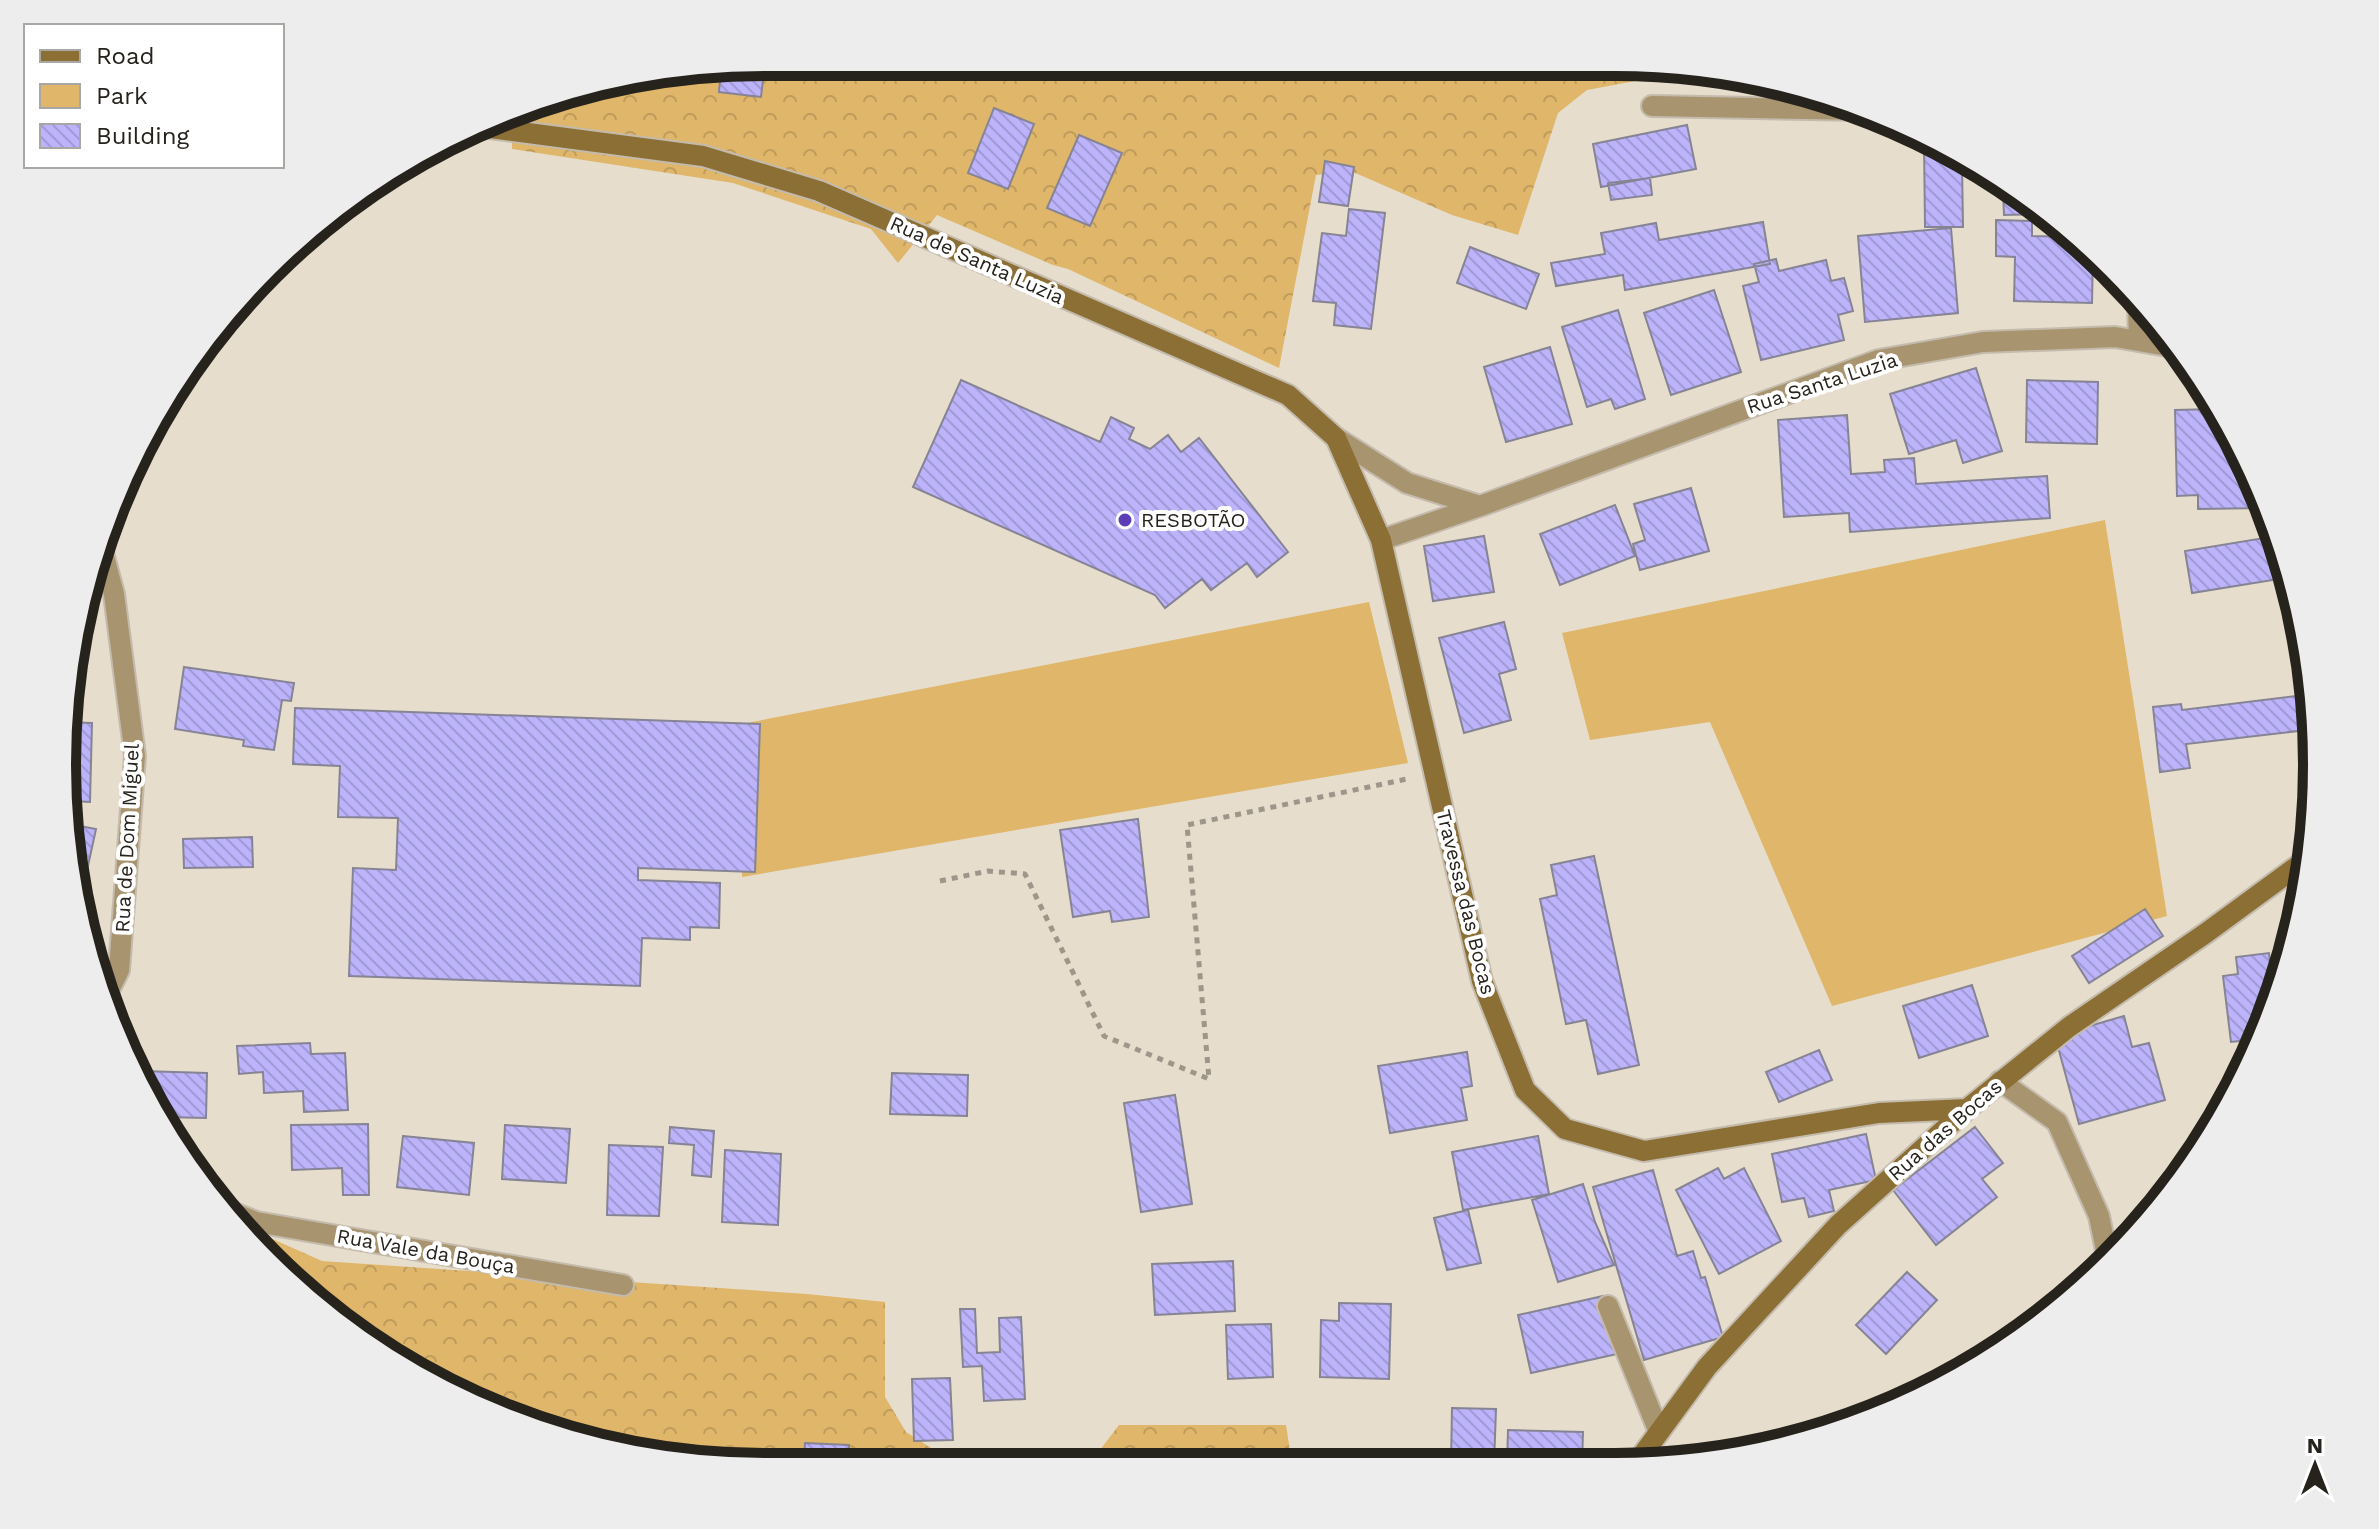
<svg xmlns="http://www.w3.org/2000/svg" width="2379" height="1529" viewBox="0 0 2379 1529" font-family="'Work Sans',sans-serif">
	<defs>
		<pattern id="forest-crowns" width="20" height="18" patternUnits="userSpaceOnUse" patternTransform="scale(2)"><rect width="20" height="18" fill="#dfb66a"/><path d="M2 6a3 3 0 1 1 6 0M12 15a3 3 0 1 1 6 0" fill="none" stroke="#bf9c5b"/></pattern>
		<pattern id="building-back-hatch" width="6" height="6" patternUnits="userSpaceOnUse" patternTransform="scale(2)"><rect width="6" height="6" fill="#bcb3fb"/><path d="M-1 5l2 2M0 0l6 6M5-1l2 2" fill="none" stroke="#a19ad7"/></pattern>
	</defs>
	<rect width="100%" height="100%" fill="#e7ddcd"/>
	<path fill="#dfb66a" d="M2105 520 2167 916 1832 1006 1710 722 1590 740 1562 633Z
		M1369 602 1408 763 742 877 747 723Z"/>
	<path fill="url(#forest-crowns)" d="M765 62 1705 68 1587 90 1558 113 1518 235 1452 215 1353 172 1316 175 1279 368 1068 269 1053 265 937 215 898 263 871 229 733 183 512 149V113L539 99Z
		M243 1226 322 1261 807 1294 885 1302V1397L906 1432 953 1462 673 1461 495 1413 302 1293Z
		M1119 1425H1286L1292 1464 1090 1463Z"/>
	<path fill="url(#building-back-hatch)" stroke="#868494" stroke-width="2" d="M765 62 761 97 719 92 721 69Z
		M994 108 1034 124 1008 189 968 173Z
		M1687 125 1696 169 1601 187 1593 144Z
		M1079 135 1122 153 1090 226 1047 208Z
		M1924 141 1962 164 1963 227H1925Z
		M1325 161 1354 167 1348 206 1319 202Z
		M1650 178 1652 195 1611 200 1608 183Z
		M2003 190 2041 214 2004 215Z
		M1349 209 1385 213 1371 329 1334 325 1336 303 1313 301 1322 233 1346 236Z
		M1996 220 2032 221V236L2078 237 2093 253 2092 303 2014 301 2015 257 1996 256Z
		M1763 222 1770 264 1625 290 1623 275 1556 286 1551 263 1605 254 1601 233 1656 223 1659 240Z
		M1951 228 1958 313 1865 322 1858 236Z
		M1470 247 1539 274 1526 309 1457 283Z
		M1776 259 1779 271 1826 260 1831 281 1844 278 1853 311 1838 315 1844 340 1761 360 1743 286 1759 282 1754 264Z
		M1714 290 1741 372 1671 395 1644 313Z
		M1618 310 1645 399 1615 409 1611 399 1587 407 1562 327Z
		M1550 347 1572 424 1506 442 1484 367Z
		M1976 368 2002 451 1963 463 1956 440 1909 454 1890 394Z
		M961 380 1100 442 1111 417 1134 428 1129 439 1150 449 1168 435 1181 452 1199 438 1288 552 1257 577 1247 563 1211 590 1202 579 1165 608 1155 595 913 487Z
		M2027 380 2098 382 2097 444 2026 442Z
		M2216 409 2244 453 2265 508 2198 509V495L2177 496 2175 410Z
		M1847 415 1851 474 1885 472 1884 460 1914 458 1916 484 2047 476 2050 518 1850 532 1849 513 1784 517 1778 420Z
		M1691 488 1709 551 1640 570 1633 544 1645 540 1634 504Z
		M1615 505 1635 556 1560 585 1540 534Z
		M1484 536 1494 592 1433 601 1424 546Z
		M2276 536 2291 577 2192 593 2185 551Z
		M1504 622 1516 669 1499 674 1511 720 1464 733 1439 638Z
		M184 667 294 683 291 701 282 700 274 750 243 746 244 740 175 729Z
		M2312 694 2315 729 2186 744 2190 768 2160 772 2153 707 2181 704 2182 710Z
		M295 708 760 724 755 872 638 868V880L720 883 719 928 690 927V940L642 938 640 986 349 976 353 868 396 870 398 818 338 817 340 766 293 764Z
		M64 722 92 723 90 802 72 801Z
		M1138 819 1149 917 1112 922 1110 911 1073 917 1060 830Z
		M74 825 96 829 81 898Z
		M252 837 253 867 184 868 183 839Z
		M1594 856 1639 1065 1598 1074 1586 1020 1566 1024 1540 899 1557 895 1551 865Z
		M2145 909 2163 936 2089 983 2072 956Z
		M2269 953 2271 972 2284 970 2280 990 2258 1039 2231 1042 2223 976 2238 974 2236 957Z
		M1972 985 1988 1036 1919 1058 1903 1006Z
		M2124 1016 2132 1047 2149 1043 2165 1100 2079 1124 2055 1036Z
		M310 1043 311 1054 345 1053 348 1110 304 1112 303 1091 264 1093 263 1072 239 1074 237 1046Z
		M1819 1050 1832 1080 1779 1102 1766 1072Z
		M1467 1052 1472 1086 1461 1088 1467 1120 1390 1133 1378 1066Z
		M142 1071 207 1073 206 1118 163 1117Z
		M892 1073 968 1075 967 1116 890 1114Z
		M1175 1095 1192 1204 1141 1212 1124 1103Z
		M368 1124 369 1195H343L342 1168 292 1170 291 1125Z
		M505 1125 570 1129 566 1183 502 1179Z
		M670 1127 714 1131 711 1177 692 1175 694 1145 669 1143Z
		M1975 1127 2003 1163 1982 1179 1997 1197 1936 1245 1893 1190Z
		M1866 1134 1876 1180 1829 1190 1834 1211 1809 1217 1804 1198 1782 1202 1772 1154Z
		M403 1136 474 1143 469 1195 397 1187Z
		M1538 1136 1549 1194 1463 1210 1452 1152Z
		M609 1145 663 1147 659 1216 607 1215Z
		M725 1150 781 1154 778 1225 722 1222Z
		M1718 1168 1724 1179 1744 1168 1781 1241 1719 1274 1676 1190Z
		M1653 1170 1677 1256 1693 1251 1701 1278 1705 1277 1723 1337 1644 1360 1593 1187Z
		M1583 1184 1595 1222 1614 1265 1558 1282 1532 1200Z
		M1468 1210 1481 1263 1447 1270 1434 1218Z
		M1233 1261 1235 1311 1155 1315 1152 1264Z
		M1907 1272 1937 1300 1886 1354 1856 1325Z
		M1603 1296 1617 1354 1531 1373 1518 1315Z
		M1339 1303 1391 1304 1389 1379 1320 1377 1321 1320 1339 1321Z
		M960 1309H975L977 1353 1000 1352 999 1318 1021 1317 1025 1399 984 1401 982 1366 963 1367Z
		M1271 1324 1273 1377 1228 1379 1226 1325Z
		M950 1378 953 1440 914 1441 912 1379Z
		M1452 1408 1496 1409 1494 1465H1451Z
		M1508 1430 1583 1432 1582 1465H1507Z
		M805 1443 849 1445V1462H804Z"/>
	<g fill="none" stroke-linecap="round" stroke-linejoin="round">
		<g stroke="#c4bbad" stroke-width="24">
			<path id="street" d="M1652 106 1864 110
				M2138 301 2139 341
				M1336 438 1407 483 1480 506 1879 360 1983 342 2115 337 2179 348
				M99 538 114 594 135 756 119 970 107 994
				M1381 540 1480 506
				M2000 1081 2057 1122 2099 1216 2108 1260
				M231 1212 256 1222 623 1285
				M1608 1306 1659 1432"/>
		</g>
		<g stroke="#c4bbad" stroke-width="24">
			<path id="secondary" d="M482 127 703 156 819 191 1288 395 1336 438 1381 540 1482 981 1525 1090 1565 1129 1644 1151 1879 1113 1967 1109
				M1635 1465 1707 1367 1838 1225 1967 1109 2069 1027 2206 933 2311 856"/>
		</g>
		<path stroke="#9e968a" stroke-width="5" stroke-dasharray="6 6" stroke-linecap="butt" d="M940 881 988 871 1025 874 1104 1036 1209 1079 1187 825 1407 779"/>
		<use href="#street" stroke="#a8946f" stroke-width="20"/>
		<use href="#secondary" stroke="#8c6f34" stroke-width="20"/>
	</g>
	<circle fill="#5c3db5" stroke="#fff" stroke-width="3" cx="1125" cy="520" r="8"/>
	<g text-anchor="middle" stroke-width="8" stroke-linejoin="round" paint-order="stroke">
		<g font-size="20" fill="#26221c" stroke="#fff">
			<text transform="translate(977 260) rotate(24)" y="7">Rua de Santa Luzia</text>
			<text transform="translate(1822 383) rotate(-18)" y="7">Rua Santa Luzia</text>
			<text transform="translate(127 838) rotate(-87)" y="7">Rua de Dom Miguel</text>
			<text transform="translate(1466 902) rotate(76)" y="7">Travessa das Bocas</text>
			<text transform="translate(1945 1130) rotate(-41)" y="7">Rua das Bocas</text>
			<text transform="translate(426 1251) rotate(10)" y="7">Rua Vale da Bouça</text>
		</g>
		<g font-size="20" fill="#26221c" stroke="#fff" text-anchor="start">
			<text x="1141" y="527">RESBOTÃO</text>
		</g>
	</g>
	<path d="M0 0H2379V1529H0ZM764 76H1615A688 688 0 0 1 2303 764V765A688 688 0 0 1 1615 1453H764A688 688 0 0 1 76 765V764A688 688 0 0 1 764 76Z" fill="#eeeded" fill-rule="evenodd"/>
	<path fill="none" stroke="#26221c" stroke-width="10" d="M764 76H1615A688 688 0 0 1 2303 764V765A688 688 0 0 1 1615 1453H764A688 688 0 0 1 76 765V764A688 688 0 0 1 764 76Z"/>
	<rect x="24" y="24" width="260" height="144" fill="#ffffff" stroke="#a8a7a4" stroke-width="2"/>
	<rect x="40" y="50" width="40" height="12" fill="#8c6f34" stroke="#a8a7a4" stroke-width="2"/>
	<text x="96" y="64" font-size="24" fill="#26221c">Road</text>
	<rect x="40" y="84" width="40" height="24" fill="#dfb66a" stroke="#a8a7a4" stroke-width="2"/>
	<text x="96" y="104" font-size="24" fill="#26221c">Park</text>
	<rect x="40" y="124" width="40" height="24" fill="url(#building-back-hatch)" stroke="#a8a7a4" stroke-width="2"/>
	<text x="96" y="144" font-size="24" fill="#26221c">Building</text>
	<g transform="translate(2315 1465)" stroke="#ffffff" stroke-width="6" paint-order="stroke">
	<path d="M0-6L14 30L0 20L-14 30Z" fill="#26221c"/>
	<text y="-12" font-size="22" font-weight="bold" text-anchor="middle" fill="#26221c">N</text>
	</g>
</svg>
